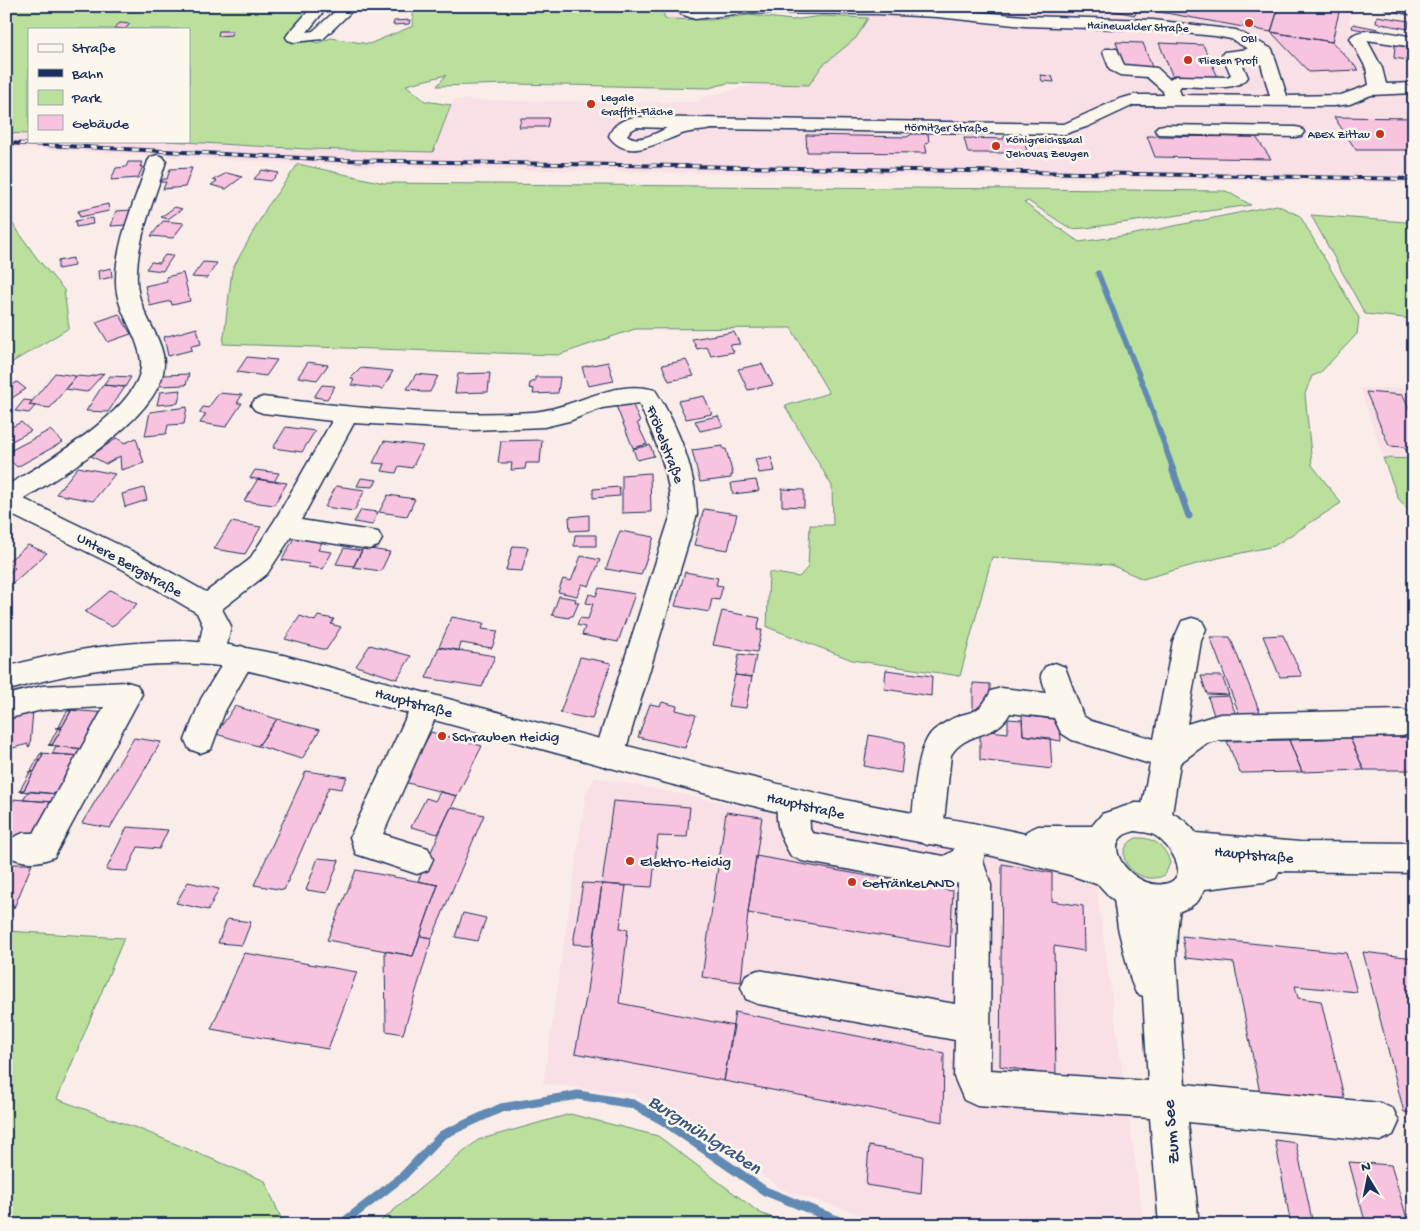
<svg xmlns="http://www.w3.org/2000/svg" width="1420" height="1231" viewBox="0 0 1420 1231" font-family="'Gochi Hand',sans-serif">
	<rect width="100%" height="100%" fill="#faede9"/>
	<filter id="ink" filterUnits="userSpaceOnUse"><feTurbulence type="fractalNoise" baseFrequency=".02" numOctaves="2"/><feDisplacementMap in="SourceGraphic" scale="10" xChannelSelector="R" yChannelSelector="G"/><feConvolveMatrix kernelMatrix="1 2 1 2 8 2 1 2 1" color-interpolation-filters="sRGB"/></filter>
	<g filter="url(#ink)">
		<path fill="#f9e0e6" d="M663 6H937L938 11 984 16V6H1354L1349 19 1350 31 1414 41V183L505 170 298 164 6 147V133L29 134V141H167L307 149 433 152 454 100 697 102 704 97 753 85H809L822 66 856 38 867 15 751 14 696 19H665L662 8Z
			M1360 388H1414V459L1383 458Z
			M595 777 1095 877 1144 1225H893L784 1190 708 1138 634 1094 543 1084 586 792Z"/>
		<path fill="#bae09b" stroke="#6a887c" d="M6 6H315L286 38H307L317 43 331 38 369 44 413 26V13L403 6H499L500 9 552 6H663L662 8 665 19 710 20 749 15 792 20 822 16 868 18 856 38 822 66 809 85 728 83 709 88 513 84 437 86 446 75 406 85 425 101 451 105 433 152 307 149 167 141H189V29H29V134L6 133Z
			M298 164 384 183 1226 191 1251 205 1086 228 1071 229 1028 201 1024 203 1079 242 1130 235 1277 205 1300 216 1359 318 1357 334 1320 373 1312 376 1305 394 1312 465 1341 503 1274 546 1218 558 1143 579 1111 565 992 557 960 676 852 660 767 627 769 572 799 577 808 567 810 525H833L832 486 785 406 829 393 791 328 635 329 558 355 223 344 232 270 267 207Z
			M6 214 36 257 64 290 69 328 6 366Z
			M1311 215 1406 222 1414 220V319L1365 314Z
			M1383 458 1414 459V517L1398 498Z
			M1136 838C1153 837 1166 846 1170 863L1165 875C1138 889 1106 853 1136 838Z
			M6 931 124 938 57 1099 142 1130 265 1181 284 1225H6Z
			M570 1114 658 1136 760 1213 791 1225H376L478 1140Z"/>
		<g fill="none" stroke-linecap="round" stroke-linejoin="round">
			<path stroke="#608ab4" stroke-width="5.5" d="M1098 273 1145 390 1173 469"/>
			<path stroke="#608ab4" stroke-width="7" d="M1172 468 1189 516"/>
			<path stroke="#608ab4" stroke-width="9" d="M340 1225 402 1177 442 1135 501 1108 578 1095 633 1104 662 1120 765 1191 849 1225"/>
		</g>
		<path fill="#f8c3de" stroke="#1b2f5e" d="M1089 6H1279L1271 32 1138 8 1135 15Z
			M1279 6H1306L1339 12 1332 42 1271 32Z
			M1377 16 1409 21 1408 29 1376 23Z
			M410 20 409 24 393 25 394 21Z
			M120 23 130 24 125 29 114 28Z
			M1353 24 1378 29V33L1352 28Z
			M219 31H233L231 35 218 36Z
			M1271 32 1332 42 1359 70 1309 72Z
			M1116 42 1143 43 1152 67 1124 66Z
			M1159 43 1203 45 1218 77 1172 75Z
			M1395 45 1414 48V61L1394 58Z
			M1040 75 1052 76 1054 82 1042 81Z
			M1334 117 1414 118V150H1356Z
			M521 118H549L547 127H519Z
			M912 134H928L929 142 925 144 927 153 807 152 806 135 907 137Z
			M1004 136 1023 139 1028 153H968L964 138 1004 139Z
			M1147 136 1256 137 1271 159 1155 157Z
			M128 162H142L140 167 143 166 138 178 111 180 116 168 126 167Z
			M192 168 185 187 163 189 166 182H161L163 179H167L170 169Z
			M262 170 279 173 271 181 254 179Z
			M227 173 242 177 226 189 211 185 217 181 213 180Z
			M108 204 109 211 80 217 78 211Z
			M175 207 182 209 168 219 161 217Z
			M131 210 126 225 111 226 116 211Z
			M92 218 93 224 76 227 75 221Z
			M163 221 184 223 173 238 151 236Z
			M165 255 173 256 163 271 146 269 151 262 159 263Z
			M73 258 74 266 58 269V261Z
			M203 262 217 263 207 278 192 277Z
			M111 268 112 277 99 280 98 271Z
			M183 273 190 301 172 305 171 301 150 306 145 286 167 281 166 277Z
			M119 314 131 334 108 342 96 322Z
			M197 328 201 344 191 346 192 350 168 356 164 337Z
			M734 332 740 344 730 345 734 352 711 356 707 347 697 349 692 339Z
			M247 357 277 360 266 376 237 372Z
			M686 360 694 376 669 381 662 365Z
			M308 362 328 365 317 380 298 377Z
			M608 362 614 381 588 386 582 367Z
			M762 364 773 385 748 390 738 369Z
			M361 368 393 371 383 389 351 385 354 380 351 378Z
			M55 373 76 376 50 408 29 405Z
			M104 373 87 392 65 389 76 376 89 377Z
			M490 373 488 392 455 393 458 374Z
			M189 374 186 385 159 386 163 375Z
			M416 374 438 376 430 392H420L418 390 407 389Z
			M110 376 131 377 125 387 103 385Z
			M535 377H560L558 393 533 394 534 389 529 388 530 383 535 381Z
			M17 382 26 389 12 398 6 394V389Z
			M103 385 125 387 108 412 86 411Z
			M322 385 335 386 327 399 314 397Z
			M181 390 178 403 157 405 160 392Z
			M1366 392 1403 395 1414 418V453L1407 452 1404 447 1389 446Z
			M219 393 242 395 237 403H242L226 427 200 423 206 414 199 413 203 407 208 408Z
			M704 396 712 414 686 419 678 401Z
			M24 400 32 401 29 405 35 406 29 413 15 411Z
			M632 403 640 422 637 423 647 444 633 448 616 406Z
			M187 407 184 424 168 425 166 434 145 436 150 412Z
			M718 416 723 426 700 431 695 421Z
			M21 422 31 431 6 444V430Z
			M286 427 315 431 302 452 273 448Z
			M50 430 63 442 17 467 6 456V453Z
			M117 438 125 443 136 438 144 463 121 470 120 456 106 464 91 456Z
			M542 440 540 463H526L525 469 511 470 512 463H498L501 441Z
			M384 441 423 446 412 468 399 466 396 473 382 471 385 464 373 463Z
			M650 445 654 456 637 460 633 449Z
			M723 446V449H726L733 475H731V478L700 482 692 450Z
			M771 457 775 471 759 473 755 459Z
			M78 467 115 474 93 501 56 494Z
			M255 470 279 473 274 482 250 478Z
			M650 473 651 512 622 513V475Z
			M361 478 377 480 373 487 357 486Z
			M258 479 287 483 274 505 244 501Z
			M756 480 759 491 733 494 731 483Z
			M336 486 365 490 354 511 325 507Z
			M619 487 620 496 593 498V489Z
			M144 488 147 500 125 507 122 494Z
			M782 489 804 490V507L782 506Z
			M388 495 415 499 407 516 379 512Z
			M704 509 737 514 728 550 694 545Z
			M361 510 378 512 372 525 354 522Z
			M589 515V530L570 531 569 517Z
			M231 522 261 527 245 554 214 549Z
			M620 531 654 537 641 575 606 569Z
			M575 535H596V546H574Z
			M294 538 322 542 318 550 332 552 323 569 308 567 309 564 282 560Z
			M28 545 47 553 13 583 6 580V576L15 568 6 563Z
			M513 546 528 547 522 571 506 570Z
			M344 548 362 551 354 566 336 564Z
			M363 548 390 552 381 571 353 567Z
			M581 556 600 560 589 586 582 584 577 596 558 592 563 579 571 581Z
			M685 572 718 578 716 585 723 586 719 600 712 599 709 612 675 606Z
			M599 588 635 594 618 642 582 635 585 627 577 625 580 618 588 619 593 604 586 603 589 594 596 596Z
			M111 590 137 604 112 627 85 612Z
			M559 596 576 599 575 602H579L573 616H570L569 618 552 615Z
			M722 611 760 618 757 630H762L757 652 713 645Z
			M300 616 315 621 318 616 334 619 331 624 341 627 326 650 285 639Z
			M452 617 484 623 482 629 498 631 492 648 461 643 459 651 439 647Z
			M1283 635 1302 676 1280 677 1263 636Z
			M1210 637H1230L1261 715 1240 716Z
			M370 645 411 656 397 679 356 666Z
			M439 647 495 656 482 687 426 678Z
			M739 654 756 656 752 677 735 675Z
			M580 657 611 663 592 719 560 713Z
			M886 670 932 676 931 696 884 689Z
			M735 675 752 677 746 708 728 706Z
			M1201 676H1222L1229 695 1207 694Z
			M973 683 990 684V714L973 712Z
			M1229 696 1236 715H1214L1208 697Z
			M662 702 677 706 676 710 696 715 685 748 638 737 650 704 660 706Z
			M235 706 277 719 258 746 216 734Z
			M68 710 108 713 84 749 48 745H52L62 728H55L62 727 71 711Z
			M33 711 30 746 28 747V744L9 749V754L6 755V718Z
			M67 711H71L62 727H59Z
			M1022 715 1060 720 1061 741 1023 735Z
			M277 719 320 730 302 759 258 746Z
			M1008 719 1022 720 1023 735 1050 738 1052 769 980 760V730L1008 733Z
			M58 728H62L52 745H49Z
			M431 732 482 746 457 796 404 782 415 752 419 754Z
			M869 735 905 742 901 773 864 766Z
			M1411 737 1414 742V770H1364L1350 738Z
			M134 738 161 742 110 828 82 823Z
			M1350 738 1364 770 1302 772 1289 740Z
			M1289 740 1302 772 1240 773 1227 741Z
			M56 746 84 749 81 756 52 754Z
			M41 753 81 756 57 794 19 791 24 790 33 773 28 772H34L43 754Z
			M40 754H43L34 772 31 771Z
			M306 771 347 777 341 789 329 787 284 890 254 885Z
			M30 772 33 773 24 790H20Z
			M28 791 57 794 54 802 23 800Z
			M440 792 457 796 438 834 411 827 426 798 435 801Z
			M11 799 54 802 33 843 6 840V814L14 800Z
			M613 801 690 807 687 837 658 836 652 887 602 884Z
			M451 807 484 815 432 938 420 936 438 885 418 881Z
			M726 812 762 817 748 913 741 982 702 977Z
			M127 827 168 830 159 849 138 847 127 871 106 870Z
			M756 856 953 891 950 947 748 913Z
			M318 858 339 860 327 893 306 890Z
			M6 864H32L14 908H13L14 905 6 904Z
			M1002 864 1052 873V901L1083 906 1084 951 1054 946 1056 1076 1000 1066Z
			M356 870 438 885 413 956 327 940Z
			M188 882 219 889 208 910 176 903Z
			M583 883 602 884 593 945 573 944Z
			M602 884 626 886 620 928 628 929 619 1003 734 1026 724 1081 575 1053 586 998Z
			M463 913 486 918 478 941 455 937Z
			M227 919 251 922 242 945 218 943Z
			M420 936 432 938 403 1034 386 1031 385 951 413 956Z
			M1182 936 1346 953 1357 992 1295 986 1298 998 1321 1001 1348 1113 1262 1103 1234 963 1186 958Z
			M1363 952 1414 958V1113L1404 1112Z
			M244 953 357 972 328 1049 211 1029Z
			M735 1012 944 1053 943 1122 724 1081Z
			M1275 1140 1296 1143 1313 1225H1291Z
			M869 1146 923 1156 921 1194 866 1185Z
			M1349 1162 1391 1165 1409 1225H1366Z"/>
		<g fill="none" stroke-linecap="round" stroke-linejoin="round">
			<g stroke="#1b2f5e" stroke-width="3">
				<path id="minor" d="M313 6H328L307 32 313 31 341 6H357L323 39 294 42 288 40 286 37 288 34Z
					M676 6H692L696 9 726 6H914L1025 16 1153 20 1236 30 1272 49 1287 96 1341 95 1369 85 1366 68 1350 38C1360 24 1399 35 1414 37V47L1367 40 1382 68 1386 84 1414 83V93L1371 95 1350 104 1334 106 1134 105 1089 126 1065 134 712 129C703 131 694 131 685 133 661 140 628 164 609 136 613 124 622 120 634 117L1064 124 1119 99 1134 95H1164L1163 91 1147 77 1120 75 1110 70 1103 52 1105 49H1117L1124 65 1157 68 1169 79 1176 76 1227 77 1231 75 1222 55 1224 52 1248 49 1231 39 1215 36 1153 30 1025 26 937 17 878 14 744 13 695 19 681 14ZM1259 57 1270 96 1181 95 1179 89 1181 86C1199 86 1238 93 1248 77L1240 59ZM637 127 667 128C656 133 638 144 627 135L630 131Z
					M1164 125 1295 127 1301 128 1304 132 1301 136 1295 137 1158 134 1155 130 1158 126Z
					M157 155 163 157 166 161C155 199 135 242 137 282 138 313 164 337 164 364 164 415 63 474 24 499L142 556 206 592 249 560 275 520 332 421 263 413 255 410 251 405 255 400 263 397C353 408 443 417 533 412 573 409 613 378 655 390 678 426 696 471 697 514L624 755 620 764 609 768 598 764 594 755 671 514C671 474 655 439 639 403L602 408 569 421 544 427 474 430 354 423 301 520 378 532 382 539 378 546 369 549 291 537 267 574 222 609 231 626 225 654 221 662 211 665 201 662 197 654 203 626 197 613 124 570 6 512V486C41 465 146 406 141 361 138 333 116 312 116 282 115 242 136 199 148 161L151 157Z
					M1192 618 1202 621 1206 629 1201 641 1187 724 1220 714 1403 710 1414 715 1413 732 1403 736 1220 740 1207 743 1180 763 1171 820 1166 830 1155 834 1144 830 1139 820 1150 764 1072 740 1061 733 1054 718 1010 713C996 740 966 730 951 755L943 830 938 840 927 845 916 840 911 830C914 805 915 750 932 732 936 728 943 724 948 721 970 708 977 719 991 691L1001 688 1046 693 1041 675 1045 667 1055 663 1065 667 1083 716 1091 721 1154 739 1173 641 1182 621Z
					M241 646 251 650 255 658 225 711 211 749 200 753 189 749 185 740 201 699 231 650Z
					M127 682 137 685 142 694 54 857C39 863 27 864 12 858L7 848 12 838 23 833H34L104 707 42 710 6 719V695L42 686Z
					M426 693 436 696 441 705 383 834 428 848 433 859 428 870 417 874 356 854 350 837 416 696Z
					M793 788 804 792 809 802 810 829 812 833 944 856 953 851 962 828 973 823 984 828 989 838 983 861 991 885 990 1070 1148 1081 1143 996 1136 993 1131 981 1118 928 1113 892 1118 881 1130 876 1142 881 1148 899 1152 889 1164 884 1176 889 1181 900 1177 931 1176 961 1185 1084 1380 1103 1393 1109 1399 1122 1393 1135 1380 1141 1188 1122 1199 1225H1159L1150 1118 977 1106 964 1100 954 1077 955 1040 758 1004 746 999 741 987 746 975 758 970 955 1004 958 883 946 887 802 861 791 856C779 836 771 815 782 792Z"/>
			</g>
			<g stroke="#1b2f5e" stroke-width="3">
				<path id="major" d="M1384 6H1414V15L1386 9Z
					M185 641 229 645 283 655C467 704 651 754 837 798 899 813 963 819 1025 834L1027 831 1038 826H1092L1102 814 1135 803H1140C1162 807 1183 815 1196 833L1300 842 1414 843V873L1279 871 1276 878 1264 882 1205 889 1198 901 1190 907 1178 912 1158 917 1138 913 1126 908 1110 897 1099 885 1070 875 993 856 840 827 733 801 283 679C259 673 235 667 211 665 141 660 73 671 6 691V667C65 650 124 641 185 641ZM1135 831C1141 832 1148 832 1154 835 1167 842 1192 874 1168 883 1140 893 1101 851 1124 835 1127 833 1132 832 1135 831Z"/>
			</g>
			<use href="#minor" fill="#fbf7ec" fill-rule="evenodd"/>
			<use href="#major" fill="#fbf7ec" fill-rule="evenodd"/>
			<g stroke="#1b2f5e" stroke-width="4">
				<path id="rail" d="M6 143 339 160 1414 179"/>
			</g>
			<use href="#rail" stroke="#fbf7ec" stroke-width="2.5" stroke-dasharray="7" stroke-linecap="butt"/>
		</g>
	</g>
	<g fill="#c8321e" stroke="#fbf7ec" stroke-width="2">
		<circle cx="1249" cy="23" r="5"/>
		<circle cx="1188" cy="60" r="5"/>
		<circle cx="591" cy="104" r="5"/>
		<circle cx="1380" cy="134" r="5"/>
		<circle cx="996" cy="146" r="5"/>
		<circle cx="442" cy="736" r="5"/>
		<circle cx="630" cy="861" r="5"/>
		<circle cx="852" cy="882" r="5"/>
	</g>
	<g text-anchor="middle" stroke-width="5" stroke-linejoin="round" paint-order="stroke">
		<g font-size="12" fill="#1b2f5e" stroke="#fbf7ec">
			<text transform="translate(1138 26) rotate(2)" y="4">Hainewalder Straße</text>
			<text transform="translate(946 127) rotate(1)" y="4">Hörnitzer Straße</text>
		</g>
		<g font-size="12" fill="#1b2f5e" stroke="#fbf7ec" text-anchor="start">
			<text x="1249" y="42" text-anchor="middle">OBI</text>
			<text x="1198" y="64">Fliesen Profi</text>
			<text x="601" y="101">Legale<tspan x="601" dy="14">Graffiti-Fläche</tspan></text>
			<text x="1370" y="138" text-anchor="end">ABEX Zittau</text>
			<text x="1006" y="143">Königreichssaal<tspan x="1006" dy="14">Jehovas Zeugen</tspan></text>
		</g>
		<g font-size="15" fill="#1b2f5e" stroke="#fbf7ec">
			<text transform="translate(666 444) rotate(69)" y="5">Fröbelstraße</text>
			<text transform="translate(130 564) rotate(29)" y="5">Untere Bergstraße</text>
			<text transform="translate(414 702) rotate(15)" y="5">Hauptstraße</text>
			<text transform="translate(806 805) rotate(13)" y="5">Hauptstraße</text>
			<text transform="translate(1254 854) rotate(5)" y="5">Hauptstraße</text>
		</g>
		<g font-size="15" fill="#1b2f5e" stroke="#fbf7ec" text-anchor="start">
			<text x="452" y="741">Schrauben Heidig</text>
			<text x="640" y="866">Elektro-Heidig</text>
			<text x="862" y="887">GetränkeLAND</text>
		</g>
		<g font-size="18" fill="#1b2f5e" stroke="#fbf7ec">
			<text transform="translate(1170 1132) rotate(-95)" y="6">Zum See</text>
		</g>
		<g font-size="19" font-style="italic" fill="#385582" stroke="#fbf7ec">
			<text transform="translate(706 1133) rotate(33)" y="7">Burgmühlgraben</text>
		</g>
	</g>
	<rect width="1420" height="1231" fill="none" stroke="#fbf7ec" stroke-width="25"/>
	<rect x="12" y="12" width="1395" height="1206" fill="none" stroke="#1b2f5e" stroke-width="2" filter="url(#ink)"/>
	<rect x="28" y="28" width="162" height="115" fill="#fbf7ec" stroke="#a1a7b3"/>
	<rect x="38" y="44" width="25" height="8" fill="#fbf7ec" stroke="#a1a7b3"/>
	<text x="72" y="52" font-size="15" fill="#1b2f5e">Straße</text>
	<rect x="38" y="69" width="25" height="8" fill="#1b2f5e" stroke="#a1a7b3"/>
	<text x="72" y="78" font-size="15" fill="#1b2f5e">Bahn</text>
	<rect x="38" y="90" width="25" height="15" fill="#bae09b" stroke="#a1a7b3"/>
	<text x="72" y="102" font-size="15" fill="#1b2f5e">Park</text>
	<rect x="38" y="115" width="25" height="15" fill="#f8c3de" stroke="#a1a7b3"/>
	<text x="72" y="128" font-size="15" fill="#1b2f5e">Gebäude</text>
	<g transform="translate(1368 1178) rotate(350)" stroke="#fbf7ec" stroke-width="4" paint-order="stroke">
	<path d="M0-4L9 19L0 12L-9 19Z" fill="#1b2f5e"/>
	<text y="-8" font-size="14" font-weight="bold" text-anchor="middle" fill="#1b2f5e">N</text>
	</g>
</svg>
